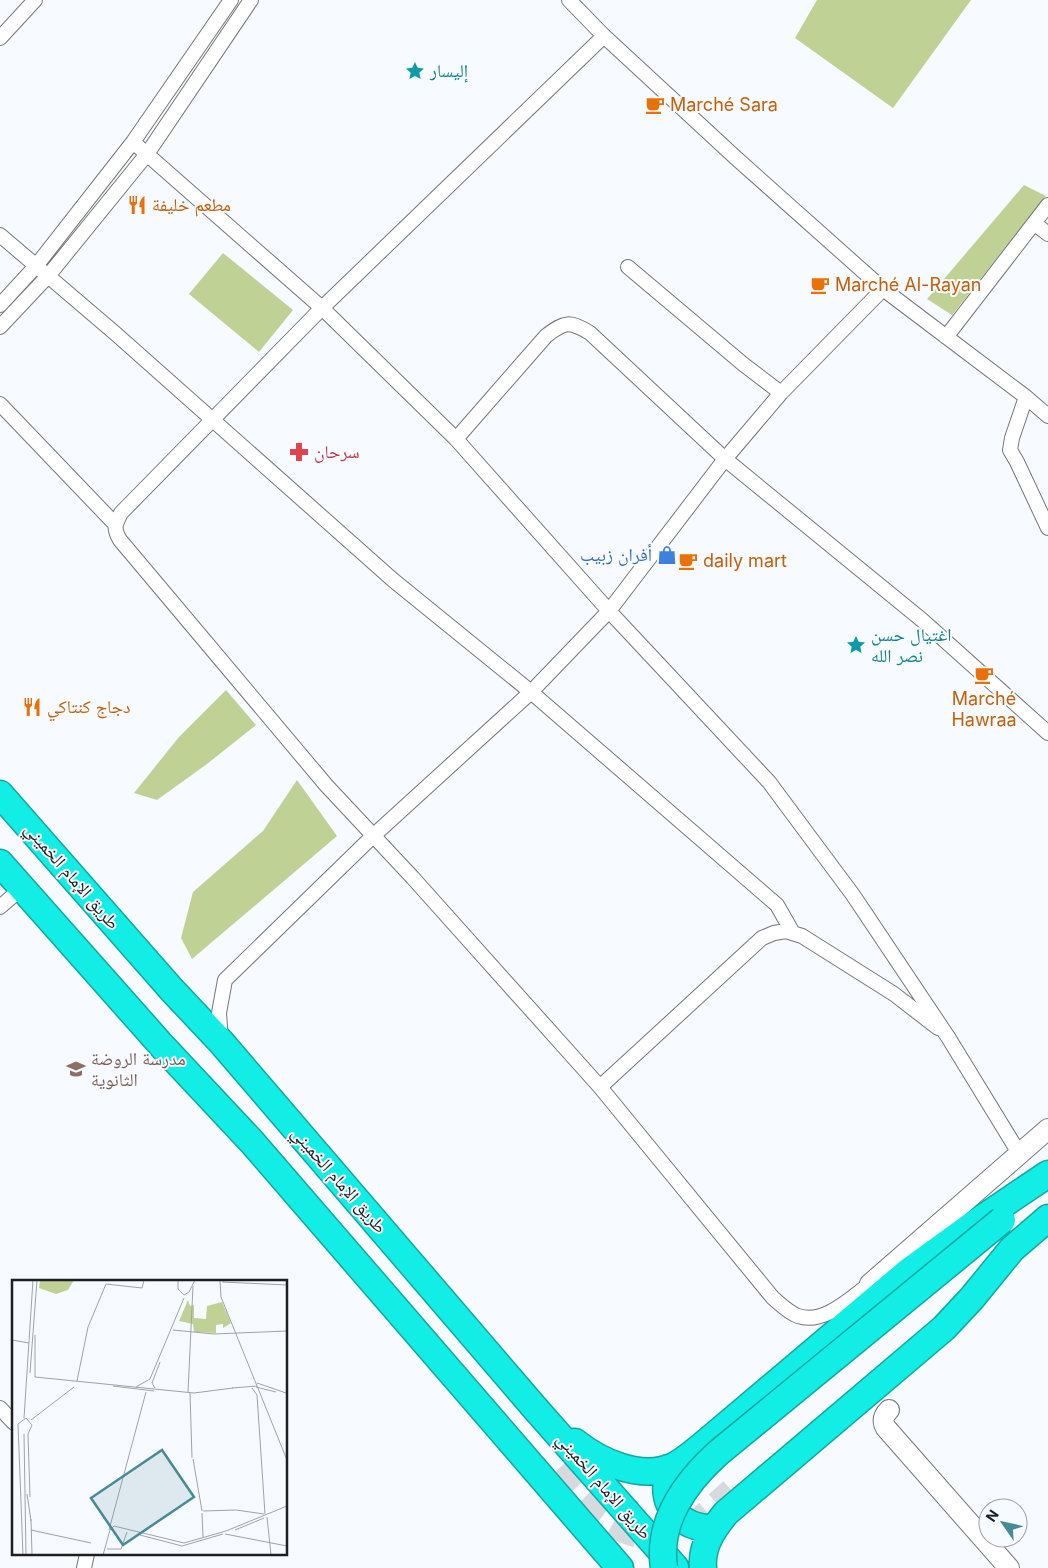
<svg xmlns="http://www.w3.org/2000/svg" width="1048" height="1568" viewBox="0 0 1048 1568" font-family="Inter,'Noto Naskh Arabic',sans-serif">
	<rect width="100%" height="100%" fill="#f7fafe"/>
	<path fill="#c0d195" d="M817 0H971L893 108 795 38Z
		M1024 185 1046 196 952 315 927 299Z
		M223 253 293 310 259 352 189 294Z
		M226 690 256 725 207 764 157 800 134 793 179 737Z
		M297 780 337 836 192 959 181 938 193 892 263 831Z"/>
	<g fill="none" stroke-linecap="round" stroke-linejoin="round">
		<path stroke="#d6d9dd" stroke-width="26" stroke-dasharray="26 13" stroke-linecap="butt" d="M556 1471C584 1504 619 1544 667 1535 674 1534 682 1532 688 1528 704 1518 718 1503 732 1491"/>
		<g stroke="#74767a" stroke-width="16">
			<path id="street" d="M569 0 604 36 736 158 883 289 1026 397 1048 416
				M604 36 322 308 121 513C115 525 113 528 120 540L326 785 413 878 600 1087 773 1298C780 1304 789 1313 798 1316 824 1325 850 1298 870 1284
				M0 38 35 0
				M133 142 322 308 456 439 609 611 769 782 853 895 948 1037 1019 1153
				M1034 223 1048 234
				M0 235 116 334 393 580 531 692 777 905 793 933
				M628 267 743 364 781 393
				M0 305 36 266 133 142 231 0
				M0 327 48 276 147 154 251 0
				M946 337 1048 205
				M1026 397 1012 438 1010 450 1017 462 1048 528
				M0 404 115 524
				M456 439 546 336C565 321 570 321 590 333L725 459 922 620 1048 733
				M0 907 22 888
				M221 1041 219 1013 225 980 373 836 531 692 609 611 725 459 781 393 883 289
				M600 1087 762 938 774 933 786 931 802 936 894 994 938 1028
				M0 1408 14 1423
				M84 1568 87 1554"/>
		</g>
		<g stroke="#74767a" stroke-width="22">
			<path id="secondary" d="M870 1284 1048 1129
				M889 1410C883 1416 882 1421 886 1428L1009 1568"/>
		</g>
		<g stroke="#16a6a0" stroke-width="29">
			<path id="highway" d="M0 794 172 990 221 1042 534 1407 675 1567
				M0 863 163 1047 252 1142 620 1568
				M575 1442C600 1462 640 1480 672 1467 683 1462 693 1453 703 1445L909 1271 971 1226 1048 1174
				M668 1468C667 1477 665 1487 667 1496 671 1518 693 1529 714 1528
				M703 1568C701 1546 713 1529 726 1513L944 1328 972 1298 1012 1249 1048 1218"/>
		</g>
		<use href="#street" stroke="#fff" stroke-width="14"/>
		<use href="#secondary" stroke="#fff" stroke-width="20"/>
		<use href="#highway" stroke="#12eee5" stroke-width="26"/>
		<g stroke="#16a6a0" stroke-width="29" stroke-linecap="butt">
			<path id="highway-bridge" d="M664 1568C657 1521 685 1483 718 1453L1002 1220"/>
		</g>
		<use href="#highway-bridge" stroke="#12eee5" stroke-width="26"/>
	</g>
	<defs>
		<g id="sight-bare" transform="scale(1.5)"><path d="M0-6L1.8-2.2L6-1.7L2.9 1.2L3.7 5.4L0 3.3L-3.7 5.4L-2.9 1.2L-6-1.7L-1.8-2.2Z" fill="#0f9aa8" stroke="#f7fafe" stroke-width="2.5" paint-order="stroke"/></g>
		<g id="cafe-bare" transform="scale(1.5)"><path d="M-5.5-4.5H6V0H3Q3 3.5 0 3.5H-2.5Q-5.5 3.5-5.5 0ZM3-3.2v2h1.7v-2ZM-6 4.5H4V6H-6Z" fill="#e8710a" stroke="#f7fafe" stroke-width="2.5" paint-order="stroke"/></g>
		<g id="restaurant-bare" transform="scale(1.5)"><path d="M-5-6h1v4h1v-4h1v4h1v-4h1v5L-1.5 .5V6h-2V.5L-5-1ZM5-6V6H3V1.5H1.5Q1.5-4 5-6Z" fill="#e8710a" stroke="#f7fafe" stroke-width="2.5" paint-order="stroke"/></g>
		<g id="pharmacy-bare" transform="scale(1.5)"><path d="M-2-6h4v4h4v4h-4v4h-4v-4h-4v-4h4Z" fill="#e0444e" stroke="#f7fafe" stroke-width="2.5" paint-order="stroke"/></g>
		<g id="shop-bare" transform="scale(1.5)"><path d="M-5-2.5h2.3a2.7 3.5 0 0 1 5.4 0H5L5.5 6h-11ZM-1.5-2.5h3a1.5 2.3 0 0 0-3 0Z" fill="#3f7fe0" stroke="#f7fafe" stroke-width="2.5" paint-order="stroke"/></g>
		<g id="school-bare" transform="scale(1.5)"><path d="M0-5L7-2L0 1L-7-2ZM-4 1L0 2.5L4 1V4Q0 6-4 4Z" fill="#8d6e63" stroke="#f7fafe" stroke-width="2.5" paint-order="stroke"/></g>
	</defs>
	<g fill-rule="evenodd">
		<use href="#sight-bare" x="415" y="71"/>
		<use href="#cafe-bare" x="655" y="105"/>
		<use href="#restaurant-bare" x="137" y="205"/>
		<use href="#cafe-bare" x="820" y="285"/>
		<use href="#pharmacy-bare" x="299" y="452"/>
		<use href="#shop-bare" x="667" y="555"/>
		<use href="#cafe-bare" x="688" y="561"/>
		<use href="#sight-bare" x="856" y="645"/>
		<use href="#cafe-bare" x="984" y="675"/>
		<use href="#restaurant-bare" x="32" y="707"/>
		<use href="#school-bare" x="76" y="1069"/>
	</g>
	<g text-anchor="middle" stroke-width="4" stroke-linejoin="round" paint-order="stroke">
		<g font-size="18" fill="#0d838f" stroke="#f7fafe" text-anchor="start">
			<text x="430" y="77">إليسار</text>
			<text x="871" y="641">اغتيال حسن<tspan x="871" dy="21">نصر الله</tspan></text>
		</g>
		<g font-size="18" fill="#c56008" stroke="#f7fafe" text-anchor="start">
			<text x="670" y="111">Marché Sara</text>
			<text x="152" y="211">مطعم خليفة</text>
			<text x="835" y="291">Marché Al-Rayan</text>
			<text x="703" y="567">daily mart</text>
			<text x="984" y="705" text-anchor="middle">Marché<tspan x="984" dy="21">Hawraa</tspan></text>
			<text x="47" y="713">دجاج كنتاكي</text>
		</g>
		<g font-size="18" fill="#be3a42" stroke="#f7fafe" text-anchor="start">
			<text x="314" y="458">سرحان</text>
		</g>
		<g font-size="18" fill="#366cbe" stroke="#f7fafe" text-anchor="end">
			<text x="652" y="561">أفران زبيب</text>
		</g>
		<g font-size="18" fill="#1e1f21" stroke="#f7fafe">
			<text transform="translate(72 876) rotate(49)" y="6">طريق الإمام الخميني</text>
			<text transform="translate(339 1180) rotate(49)" y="6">طريق الإمام الخميني</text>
			<text transform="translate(604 1486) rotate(49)" y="6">طريق الإمام الخميني</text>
		</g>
		<g font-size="18" fill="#785e54" stroke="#f7fafe" text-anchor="start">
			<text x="91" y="1065">مدرسة الروضة<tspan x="91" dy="21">الثانوية</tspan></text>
		</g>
	</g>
	<g transform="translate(12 1280)">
		<rect width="275" height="275" fill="#f7fafe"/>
		<path d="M28 0H62L56 10 44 14 27 8ZM176 20 178 26 182 25V38L194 39 195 26 210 22 219 43 211 48V44L204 45V53L182 52 181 44 167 41Z" fill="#c0d195"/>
		<path fill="none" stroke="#a0a2a6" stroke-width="1" d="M166 0V9L172 15 177 12 183 0M208 0 209 17 275 180M210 2 275 5M161 50 202 54 275 51M23 55V97L182 113 221 108M0 60 17 63M18 93 25 0M65 101 76 47 94 4 130 8 132 0M245 103 274 113M101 106 142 111M124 107 138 99 172 18M244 107 264 112M143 108 140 103 148 82M220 108 245 106M240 108 245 115 253 234M176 112 181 6M178 113 180 178M12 138 21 0M19 140 62 107M12 154 14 275M181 179 190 231M15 214 19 241M191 231 224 230 252 234M190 233 191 257M255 237 259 275M19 239 20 275M19 250 79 263M97 250 134 112M223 250 252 238M213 254 275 266M128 255 170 266 211 254M95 269H109L115 252M11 275 6 144 14 138 20 145 16 154 18 217M91 275 98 250 102 246 172 263 214 251 275 226"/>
		<path fill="#478b98" fill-opacity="0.15" stroke="#478b98" stroke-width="2.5" d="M150 170 182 217 111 265 79 218Z"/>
		<rect width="275" height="275" fill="none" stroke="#1e1f21" stroke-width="2.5"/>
	</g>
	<g transform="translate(1003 1523) rotate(304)"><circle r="24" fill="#f7fafe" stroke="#a0a2a6"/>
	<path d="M0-4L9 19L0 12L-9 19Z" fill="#478b98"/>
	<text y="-8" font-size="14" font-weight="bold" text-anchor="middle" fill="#1e1f21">N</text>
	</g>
</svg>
